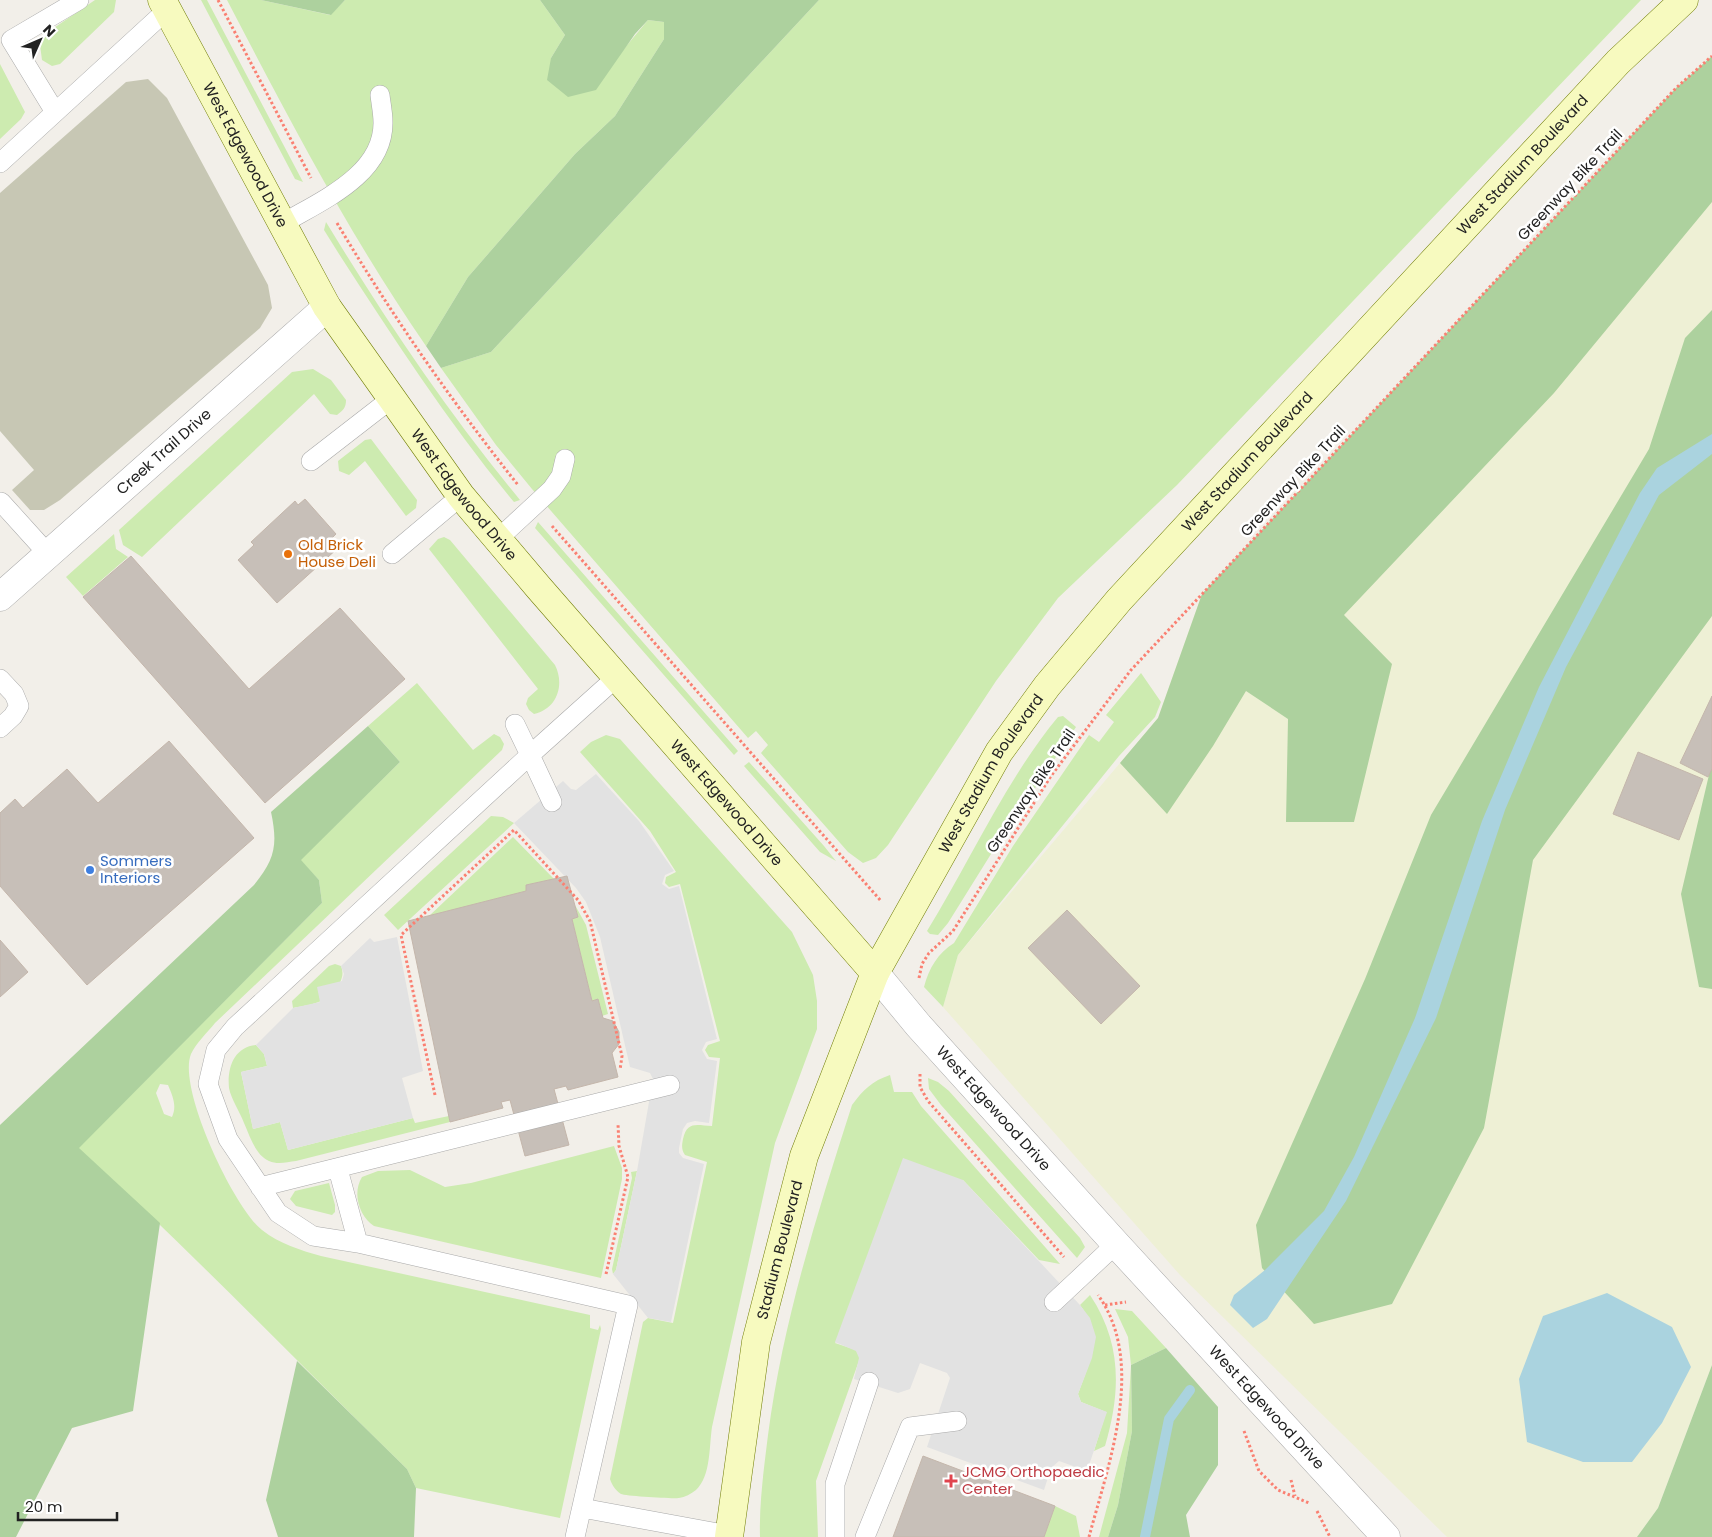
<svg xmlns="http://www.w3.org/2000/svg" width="1712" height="1537" viewBox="0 0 1712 1537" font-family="Poppins,sans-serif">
	<rect width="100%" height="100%" fill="#f2efe9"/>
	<path fill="#c7c7b4" d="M148 79 167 98 268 285 272 308 260 328 60 500 44 510H30L12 490 34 470 0 431V193L126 82Z"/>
	<path fill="#eef0d5" d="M1712 56V1365L1658 1508 1637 1537H1447L1180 1275 943 1007 958 955 1158 718 1202 594 1676 88Z"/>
	<path fill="#cdebb0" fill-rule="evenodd" d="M95 0H116L114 12 60 64 52 66 42 60 40 45 45 34Z
		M201 0H207L303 182 295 179Z
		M227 0H261L330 15 345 0H540L565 35 551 58 618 56 648 20 664 22V39L615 116 575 154 468 277 426 346C350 236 289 119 227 0Z
		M819 0H1641L1177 485 1058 598 996 681 888 845 876 858 863 863 848 852 761 753 768 745 756 731 748 738 532 489 496 445 441 368 491 352Z
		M0 64 25 112 21 119 0 139Z
		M326 222C385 319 448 413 520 500L514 502C449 424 394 339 339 254L324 230Z
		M313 369 331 380 346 400C346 408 343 410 337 415L330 414 314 394 142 557 123 545 119 530 292 372Z
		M371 439 417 500 416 508 406 516 365 461 349 475 339 471 338 461 365 440Z
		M538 522 738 751 734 755 535 528Z
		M114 534 116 549 128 557 83 596 66 577Z
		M444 537 450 540 555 665C565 685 557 709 534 714L529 710 526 704 528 698 538 689 429 549 438 539Z
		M1141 673 1161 702 1155 717 1119 756 958 955 943 1007 924 987C929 968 938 953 954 943L1013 846 1089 735 1099 742 1114 722 1106 715Z
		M417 683 473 750 494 734 500 737 504 744 502 750 215 1023C208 1032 196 1043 191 1054 177 1088 234 1208 262 1230 280 1244 300 1250 321 1256L590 1315V1328L598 1330 600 1325 601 1329 560 1518 416 1488 407 1469C297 1362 191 1251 78 1148L322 903 319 880 300 860 400 762 368 726ZM160 1084 168 1085C173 1097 177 1106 172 1117L164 1114 156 1093Z
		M1063 716 1076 727 991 854 948 923 938 935 930 934 927 931C969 863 1007 778 1058 717Z
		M606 735 620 739 792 932 813 975 817 1001V1029L775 1143 712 1427C709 1447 711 1476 696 1490 691 1494 685 1497 679 1498 673 1499 626 1496 621 1494 615 1490 612 1485 610 1479L643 1322 648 1318 673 1323 707 1162 685 1155C681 1149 682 1145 683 1139 687 1121 696 1125 712 1126L720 1058 709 1057 705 1050 708 1045 720 1041 680 884 669 887 665 883 666 877 676 872 650 831 580 752 591 742Z
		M749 762 824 846 836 861 820 852 744 766Z
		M491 816 503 817 514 823 398 930 384 915Z
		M513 837 554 879 526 885V891L429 916Z
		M575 905 586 925 608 1014 602 1016 598 999 592 1001 572 919 578 917Z
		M335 964 341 966C347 980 333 994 321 1001 313 1005 301 1006 293 1008L292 1001 329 966Z
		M256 1045 264 1054 267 1066 241 1072 253 1129 280 1122 288 1150 413 1118 415 1123 449 1116 450 1122 296 1161C287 1162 278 1165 269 1161 255 1155 250 1136 244 1123 240 1112 231 1099 229 1088 227 1068 234 1047 256 1045Z
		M890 1075 894 1092H912L921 1106 1060 1264 1039 1260 963 1180 835 1343 856 1350 860 1358 816 1481 818 1537H760C759 1503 764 1468 768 1435 783 1321 817 1214 852 1105 863 1090 872 1081 890 1075Z
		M928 1078 938 1082 949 1091 1080 1238 1085 1247 1077 1258 941 1105 929 1089Z
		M614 1146 622 1168V1179L601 1278 374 1226C359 1216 352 1193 362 1177L378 1171 410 1170 445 1187 471 1183Z
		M637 1171 616 1270 613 1274 612 1269 632 1178 631 1172Z
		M329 1183 335 1205V1212L332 1215 296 1206 290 1199 295 1191Z
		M1090 1295C1122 1343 1121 1392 1105 1446L1094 1451 1106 1412 1081 1402 1078 1394C1090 1362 1102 1335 1080 1305Z
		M1115 1309 1132 1311 1166 1348 1131 1365 1132 1431 1118 1505 1108 1537H1099L1127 1433 1131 1365 1128 1337Z
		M1055 1506 1076 1516 1080 1537H1044Z"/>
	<path fill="#add19e" d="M261 0H345L331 15Z
		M540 0H819L491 352 441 368 426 346 468 277 575 154 615 116 664 39V22L648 20 635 34 596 90 568 97 547 80 551 58 565 35Z
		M1712 56V202L1554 393 1344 615 1392 664 1354 822H1286L1288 719 1246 691 1213 746 1167 814 1120 763 1158 718 1202 594 1676 88Z
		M1712 310V616L1533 860 1484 1128 1392 1304 1314 1324 1262 1268 1256 1225 1365 979 1431 815 1649 449 1685 338Z
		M368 726 400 762 301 860 319 880 322 903 79 1148 160 1223 133 1411 72 1428 16 1537H0V1125L254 885C275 859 278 845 271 812Z
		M1712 762V989L1699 987 1681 894Z
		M1166 1348 1218 1407V1465L1186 1515 1190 1537H1108L1118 1505 1132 1431 1131 1365Z
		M297 1361 407 1469 416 1488 414 1537H278L266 1500Z
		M1712 1365V1537H1637L1658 1508Z"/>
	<path fill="#e2e2e2" d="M596 774 639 821 674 871 665 875 662 884 669 889 679 886 717 1039 706 1042 702 1050 707 1059 717 1061 709 1123 695 1121 687 1123 683 1129 679 1148V1153L683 1158 704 1164 671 1322 648 1318 613 1274 616 1270 637 1171 653 1079 650 1073 630 1067 600 937 586 902 576 888 514 823 563 781 571 789 576 790Z
		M397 937 423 1071 402 1078 413 1118 288 1150 280 1122 253 1129 241 1072 267 1066 264 1054 256 1045 293 1008 320 1002 317 987 342 981 344 974 341 966 370 938 374 942Z
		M903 1158 963 1180 1080 1305 1090 1318 1096 1337 1092 1358 1078 1394 1081 1402 1107 1412 1087 1471 1059 1461 1051 1468 1044 1490 927 1447 950 1378 947 1373 920 1363 910 1389 898 1393 854 1379 859 1358 856 1351 835 1342Z"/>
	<path fill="#aad3df" d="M1712 434V454L1659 495 1566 667 1505 810 1436 1018 1346 1201 1267 1319 1253 1328 1230 1305 1234 1295 1265 1270 1324 1211 1354 1157 1415 1018 1482 821 1539 687 1640 493 1657 468Z
		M1607 1293 1672 1327 1691 1367 1662 1423 1632 1462H1583L1527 1442 1519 1379 1543 1316Z"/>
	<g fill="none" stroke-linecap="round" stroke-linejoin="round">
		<path stroke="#aad3df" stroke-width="10" d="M1145 1537 1169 1419 1190 1390"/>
	</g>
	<path fill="#c7bfb8" stroke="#c4b6ab" d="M305 499 336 534 330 540 338 548 277 603 238 560 254 545 251 542 295 501 298 505Z
		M131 556 249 689 340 608 405 679 265 803 83 597Z
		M1712 696V769L1708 777 1680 763Z
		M169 741 254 838 87 985 0 886V813L15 799 23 808 67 769 98 803Z
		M1638 752 1703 779 1679 840 1613 814Z
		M567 876 578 917 572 919 592 1001 598 999 603 1018 613 1021 619 1032V1044L612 1053 618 1077 568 1090 566 1086 554 1089 569 1145 525 1156 510 1100 501 1102 503 1108 450 1122 408 921 526 891V885Z
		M1067 910 1140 986 1101 1024 1028 948Z
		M0 940 28 972 0 997Z
		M923 1456 1055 1506 1044 1537H893Z"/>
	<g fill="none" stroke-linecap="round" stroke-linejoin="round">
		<g stroke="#a9a9a9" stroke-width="20">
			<path id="service" d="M55 112 11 40 79 0
				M0 163 168 9
				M282 224C320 201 384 175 383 122 383 113 381 104 380 95
				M311 461 391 399
				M1 502 48 554
				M498 539 552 489 561 476 565 459
				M392 554 461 496
				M0 679 14 694 19 706 13 716 0 728
				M515 724 530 755 618 676
				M552 802 530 755 235 1027 216 1050 208 1084 228 1139 278 1213 313 1236 358 1243 628 1305 575 1537
				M338 1169 358 1243
				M260 1187 670 1085
				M1054 1302 1116 1244
				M582 1508 729 1535
				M835 1537V1484L869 1382
				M865 1537 910 1427 957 1421"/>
		</g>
		<g stroke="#a9a9a9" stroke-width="29">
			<g id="tertiary">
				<path id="s1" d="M0 597 327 307"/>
				<path id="s2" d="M875 973 918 1025 1116 1244 1386 1537"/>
			</g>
		</g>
		<g stroke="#707d05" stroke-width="29">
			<g id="secondary">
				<path id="s3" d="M162 0 327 307 461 496 539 588 875 973"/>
				<path id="s4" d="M729 1537 756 1342 804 1156 875 973 999 752 1047 686 1119 600 1618 62 1684 0"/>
			</g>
		</g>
		<path stroke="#fa8072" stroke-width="3" stroke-dasharray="2.5 2.5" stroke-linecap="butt" d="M218 0 311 178
			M337 223C391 314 452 402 518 485
			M552 526 881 901
			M919 978 922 964 929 953 953 931 1051 776 1131 670 1676 88 1712 56
			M920 1074V1087L928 1101 1064 1257
			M435 1095 401 935 514 830 578 900 590 921 622 1056 620 1070
			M606 1274 628 1177 619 1146 618 1124
			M1105 1305 1126 1302
			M1244 1431 1259 1471 1278 1490 1309 1503
			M1291 1480 1295 1496
			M1317 1511 1330 1537
			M1089 1537C1108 1465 1147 1363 1098 1295"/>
		<use href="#service" stroke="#fff" stroke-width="19"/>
		<use href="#tertiary" stroke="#fff" stroke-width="28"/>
		<use href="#secondary" stroke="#f7fabf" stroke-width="28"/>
	</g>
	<circle fill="#e8710a" stroke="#fff" stroke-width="2" cx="288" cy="554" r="5"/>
	<circle fill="#3f7fe0" stroke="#fff" stroke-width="2" cx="90" cy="870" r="5"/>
	<path fill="#e0444e" stroke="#fff" stroke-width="2" d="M948.5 1473.5h5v5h5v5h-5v5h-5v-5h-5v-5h5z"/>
	<g text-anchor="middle" stroke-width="5" stroke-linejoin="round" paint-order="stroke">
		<g font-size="15" fill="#222" stroke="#fff">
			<text dy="5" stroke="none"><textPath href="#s3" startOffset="176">West Edgewood Drive</textPath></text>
			<text dy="5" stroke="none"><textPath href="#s4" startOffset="1626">West Stadium Boulevard</textPath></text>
			<text transform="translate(1570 185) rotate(-47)" y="5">Greenway Bike Trail</text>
			<text dy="5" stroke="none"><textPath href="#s1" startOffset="219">Creek Trail Drive</textPath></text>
			<text dy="5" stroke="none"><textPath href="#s4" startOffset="1221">West Stadium Boulevard</textPath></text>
			<text transform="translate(1293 481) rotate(-47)" y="5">Greenway Bike Trail</text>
			<text dy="5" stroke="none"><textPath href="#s3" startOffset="581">West Edgewood Drive</textPath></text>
			<text dy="5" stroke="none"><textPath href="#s4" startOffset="816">West Stadium Boulevard</textPath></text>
			<text transform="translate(1031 791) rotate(-56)" y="5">Greenway Bike Trail</text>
			<text dy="5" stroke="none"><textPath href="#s3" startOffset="986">West Edgewood Drive</textPath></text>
			<text dy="5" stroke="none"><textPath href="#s2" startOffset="180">West Edgewood Drive</textPath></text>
			<text dy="5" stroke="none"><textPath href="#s4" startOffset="292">Stadium Boulevard</textPath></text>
			<text dy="5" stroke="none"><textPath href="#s2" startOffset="585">West Edgewood Drive</textPath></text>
		</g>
		<g font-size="15" fill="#c56008" stroke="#fff" text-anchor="start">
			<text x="298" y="550">Old Brick<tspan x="298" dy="17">House Deli</tspan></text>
		</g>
		<g font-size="15" fill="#366cbe" stroke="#fff" text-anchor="start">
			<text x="100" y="866">Sommers<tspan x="100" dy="17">Interiors</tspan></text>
		</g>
		<g font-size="15" fill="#be3a42" stroke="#fff" text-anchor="start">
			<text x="962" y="1477">JCMG Orthopaedic<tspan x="962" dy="17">Center</tspan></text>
		</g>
	</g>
	<g transform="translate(40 40) rotate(45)" stroke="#ffffff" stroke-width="4" paint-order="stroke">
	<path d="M0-4L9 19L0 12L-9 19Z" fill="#222222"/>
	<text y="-8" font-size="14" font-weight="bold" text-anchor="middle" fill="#222222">N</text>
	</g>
	<path d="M18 1512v8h99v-8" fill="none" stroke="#222222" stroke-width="2.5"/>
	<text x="25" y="1512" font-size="15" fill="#222222" stroke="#ffffff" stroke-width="4" paint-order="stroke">20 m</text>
</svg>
